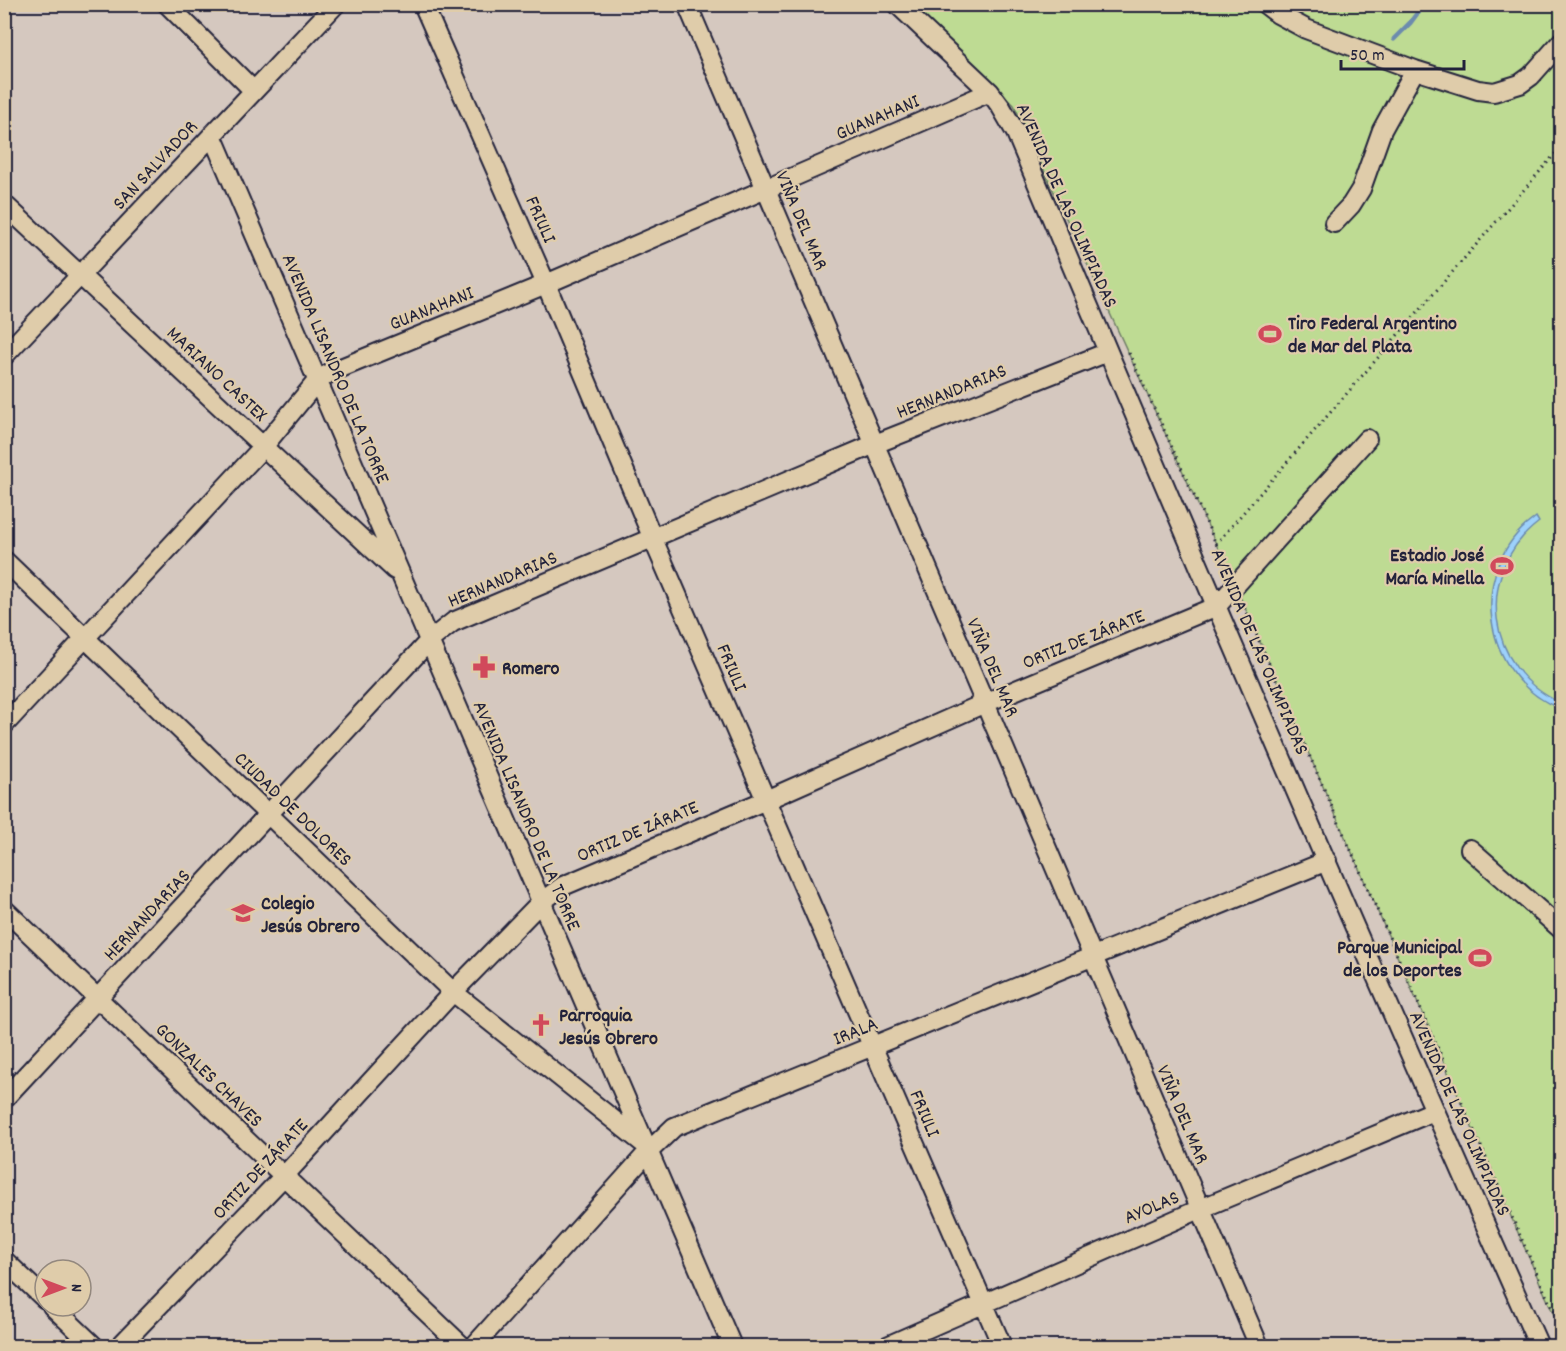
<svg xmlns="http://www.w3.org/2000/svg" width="1566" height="1351" viewBox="0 0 1566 1351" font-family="Dekko,sans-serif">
	<rect width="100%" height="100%" fill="#d5c8bf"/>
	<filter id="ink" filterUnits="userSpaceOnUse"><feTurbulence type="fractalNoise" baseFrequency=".0167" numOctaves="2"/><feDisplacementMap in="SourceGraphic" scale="12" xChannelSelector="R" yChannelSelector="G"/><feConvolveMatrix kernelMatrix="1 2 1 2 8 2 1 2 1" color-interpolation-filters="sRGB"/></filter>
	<g filter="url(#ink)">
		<path fill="#bedb93" stroke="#707e67" stroke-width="1.5" d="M913 5H1561V1331L1235 585 1014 105Z"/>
		<path fill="#9dd1fb" stroke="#6c8bae" stroke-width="1.5" d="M1536 517 1539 522C1473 572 1486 670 1561 703V709C1481 678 1465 567 1536 517Z"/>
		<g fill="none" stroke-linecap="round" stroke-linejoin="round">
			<path stroke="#6c8bae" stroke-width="5" d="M1394 39 1410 23 1424 4"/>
			<g stroke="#22223b" stroke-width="22">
				<path id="minor" d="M167 4 254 91
					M423 4 546 284 653 539 1002 1346
					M687 4 1259 1346
					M897 4 990 92 1001 107 1016 133C1186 539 1360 944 1539 1346
					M1265 4 1278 14 1306 29 1415 70 1478 90 1494 92 1520 84 1531 76 1562 41
					M212 135 732 1346
					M4 204 395 570
					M1334 223 1351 205 1361 189 1382 130 1415 70
					M4 356 336 4
					M4 560 453 992 644 1144
					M4 725 263 447 317 381 331 372 546 284 990 92
					M1470 849 1562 930
					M4 909 462 1346
					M4 1099 429 641 453 622 875 444 1108 352
					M4 1260 45 1299
					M52 1306 94 1346
					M120 1346 284 1176 453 992 541 902 563 886 766 800 985 703 1217 606 1367 439
					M474 1346 648 1152 674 1127 1327 861
					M887 1346 1200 1209 1434 1111"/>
			</g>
			<path stroke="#22223b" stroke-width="3" stroke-dasharray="1.5 4.5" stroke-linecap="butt" d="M1129 353 1227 568
				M1216 544 1562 146
				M1242 602 1562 1331"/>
			<use href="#minor" stroke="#dfccaa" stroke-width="18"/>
		</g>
	</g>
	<defs>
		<g id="stadium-bare" transform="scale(1.8)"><path d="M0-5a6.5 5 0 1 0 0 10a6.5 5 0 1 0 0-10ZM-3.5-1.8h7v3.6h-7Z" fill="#d1495b" stroke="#dfccaa" stroke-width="2.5" paint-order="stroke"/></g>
		<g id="pharmacy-bare" transform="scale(1.8)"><path d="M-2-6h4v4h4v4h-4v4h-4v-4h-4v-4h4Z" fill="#d1495b" stroke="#dfccaa" stroke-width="2.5" paint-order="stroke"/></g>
		<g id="school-bare" transform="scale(1.8)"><path d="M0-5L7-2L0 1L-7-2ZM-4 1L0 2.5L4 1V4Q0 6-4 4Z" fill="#d1495b" stroke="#dfccaa" stroke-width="2.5" paint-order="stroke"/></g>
		<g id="church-bare" transform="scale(1.8)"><path d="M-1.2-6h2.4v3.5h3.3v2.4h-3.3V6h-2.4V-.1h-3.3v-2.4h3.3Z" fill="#d1495b" stroke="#dfccaa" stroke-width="2.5" paint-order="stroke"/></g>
	</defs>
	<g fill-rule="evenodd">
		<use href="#stadium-bare" x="1270" y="334"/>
		<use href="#stadium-bare" x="1502" y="566"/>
		<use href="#pharmacy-bare" x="484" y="667"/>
		<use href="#school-bare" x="243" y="913"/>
		<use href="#stadium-bare" x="1480" y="958"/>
		<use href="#church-bare" x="541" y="1025"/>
	</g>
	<g text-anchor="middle" stroke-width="4.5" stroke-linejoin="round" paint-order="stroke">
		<g font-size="20" fill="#22223b" stroke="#dfccaa">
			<text transform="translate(877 116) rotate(-23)" y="7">GUANAHANI</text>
			<text transform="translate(154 164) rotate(-47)" y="7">SAN SALVADOR</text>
			<text transform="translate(1068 205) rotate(66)" y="7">AVENIDA DE LAS OLIMPIADAS</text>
			<text transform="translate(542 219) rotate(66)" y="7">FRIULI</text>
			<text transform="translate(803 220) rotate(67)" y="7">VIÑA DEL MAR</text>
			<text transform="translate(431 307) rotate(-22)" y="7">GUANAHANI</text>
			<text transform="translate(337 368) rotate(67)" y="7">AVENIDA LISANDRO DE LA TORRE</text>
			<text transform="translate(218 373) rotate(43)" y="7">MARIANO CASTEX</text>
			<text transform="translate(951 390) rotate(-22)" y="7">HERNANDARIAS</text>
			<text transform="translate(502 578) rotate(-23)" y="7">HERNANDARIAS</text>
			<text transform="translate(1083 638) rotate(-22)" y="7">ORTIZ DE ZÁRATE</text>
			<text transform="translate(1261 651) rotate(67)" y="7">AVENIDA DE LAS OLIMPIADAS</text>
			<text transform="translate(733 667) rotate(67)" y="7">FRIULI</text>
			<text transform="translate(994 667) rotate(67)" y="7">VIÑA DEL MAR</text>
			<text transform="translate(294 808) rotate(44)" y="7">CIUDAD DE DOLORES</text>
			<text transform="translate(528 815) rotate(67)" y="7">AVENIDA LISANDRO DE LA TORRE</text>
			<text transform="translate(637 830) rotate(-23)" y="7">ORTIZ DE ZÁRATE</text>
			<text transform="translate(146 914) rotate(-47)" y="7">HERNANDARIAS</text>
			<text transform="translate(855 1030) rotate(-22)" y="7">IRALA</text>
			<text transform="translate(210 1074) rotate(44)" y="7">GONZALES CHAVES</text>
			<text transform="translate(926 1113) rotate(67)" y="7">FRIULI</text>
			<text transform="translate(1461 1113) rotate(66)" y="7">AVENIDA DE LAS OLIMPIADAS</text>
			<text transform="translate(1184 1114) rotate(67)" y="7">VIÑA DEL MAR</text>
			<text transform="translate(259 1168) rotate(-47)" y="7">ORTIZ DE ZÁRATE</text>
			<text transform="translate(1151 1206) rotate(-23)" y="7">AYOLAS</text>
		</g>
		<g font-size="20" font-weight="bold" fill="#22223b" stroke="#dfccaa" text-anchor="start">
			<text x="1288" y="329">Tiro Federal Argentino<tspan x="1288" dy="23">de Mar del Plata</tspan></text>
			<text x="1484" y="561" text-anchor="end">Estadio José<tspan x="1484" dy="23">María Minella</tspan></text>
			<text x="502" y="674">Romero</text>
			<text x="261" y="909">Colegio<tspan x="261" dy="23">Jesús Obrero</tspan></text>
			<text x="1462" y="953" text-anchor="end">Parque Municipal<tspan x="1462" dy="23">de los Deportes</tspan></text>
			<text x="559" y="1021">Parroquia<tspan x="559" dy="23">Jesús Obrero</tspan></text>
		</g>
	</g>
	<rect width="1566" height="1351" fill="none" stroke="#dfccaa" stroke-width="24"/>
	<rect x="12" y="12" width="1542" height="1327" fill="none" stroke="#22223b" stroke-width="2" filter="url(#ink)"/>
	<g transform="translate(63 1288) rotate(90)"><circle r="28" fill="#dfccaa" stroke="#93887e" stroke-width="1.5"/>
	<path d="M0-4.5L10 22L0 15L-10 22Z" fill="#d1495b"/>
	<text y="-9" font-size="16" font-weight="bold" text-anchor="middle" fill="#22223b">N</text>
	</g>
	<path d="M1341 60v9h123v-9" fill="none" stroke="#22223b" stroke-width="3"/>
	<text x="1350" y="60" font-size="18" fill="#22223b" stroke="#dfccaa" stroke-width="4.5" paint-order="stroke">50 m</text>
</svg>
